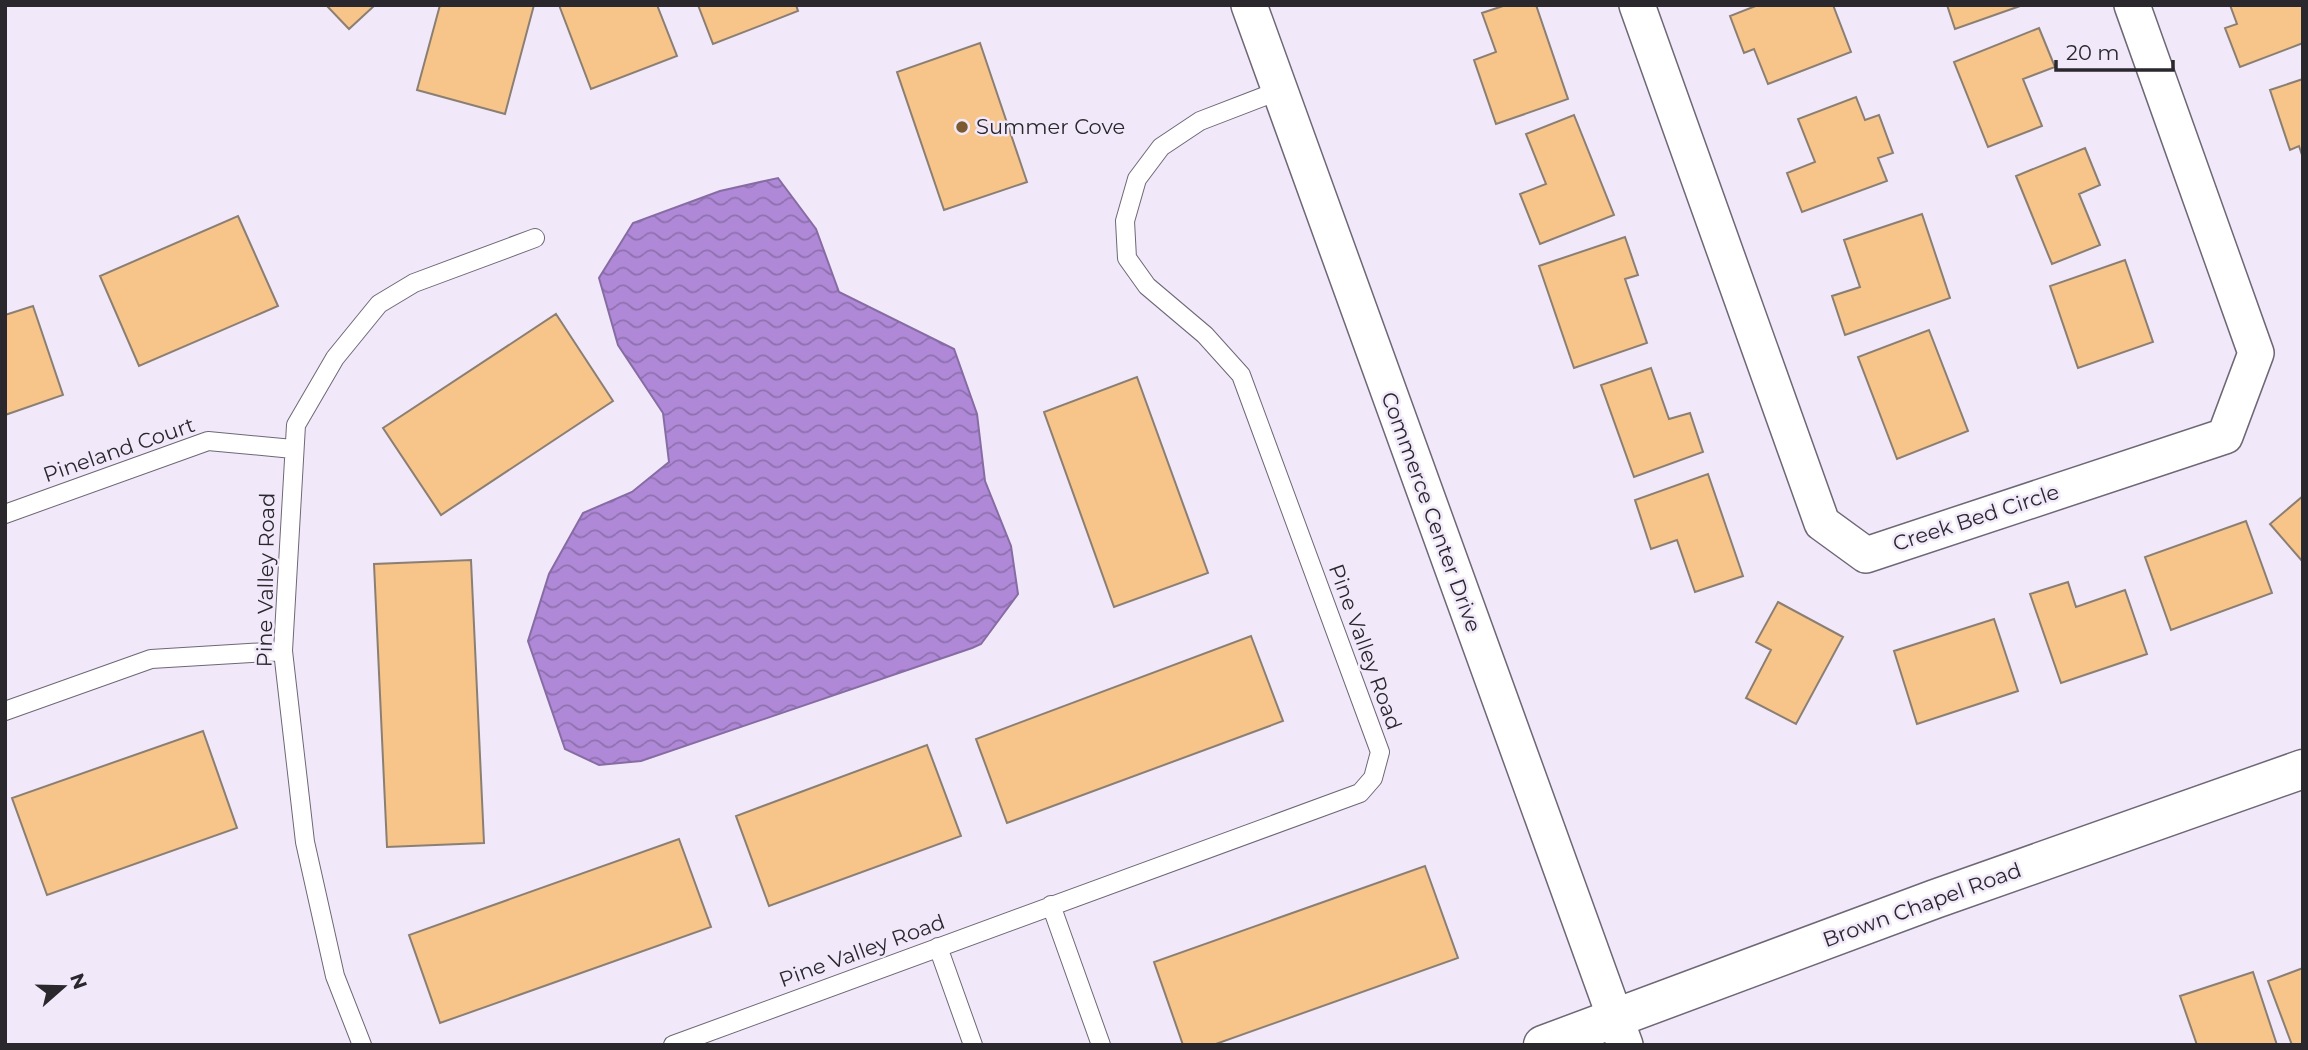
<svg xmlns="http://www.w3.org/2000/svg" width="2308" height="1050" viewBox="0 0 2308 1050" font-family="Montserrat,sans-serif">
	<defs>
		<pattern id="water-waves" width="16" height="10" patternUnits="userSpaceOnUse" patternTransform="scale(1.75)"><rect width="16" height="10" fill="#af89d7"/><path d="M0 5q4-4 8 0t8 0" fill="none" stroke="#8f70af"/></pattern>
	</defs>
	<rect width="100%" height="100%" fill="#f1e9fa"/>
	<path fill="url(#water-waves)" stroke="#876ca4" stroke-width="2" d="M778 178 816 229 839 292 954 349 977 414 985 481 1011 546 1018 594 981 644 972 648 641 761 599 765 565 749 528 641 549 574 583 513 632 492 669 462 663 413 618 345 599 278 633 223 720 191Z"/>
	<path fill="#f7c48a" stroke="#8b7f73" stroke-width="2" d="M326 5H375L349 29Z
		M440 5H534L505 114 417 90Z
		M559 5H657L677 56 591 89Z
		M698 5H796L798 11 713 44Z
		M1506 5H1536L1568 99 1496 124 1474 60 1496 52 1482 13Z
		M1758 5H1833L1851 52 1768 84 1754 49 1744 53 1730 16Z
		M1947 5H2023L1955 29Z
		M2230 5H2303V43L2240 67 2225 28 2237 24Z
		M2039 28 2055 67 2023 79 2042 126 1988 147 1954 62Z
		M980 43 1027 182 944 210 897 72Z
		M2303 79V158L2299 146 2290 150 2270 90Z
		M1856 97 1865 120 1879 115 1893 153 1878 158 1887 181 1802 212 1787 173 1815 162 1798 119Z
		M1574 115 1614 215 1540 244 1520 194 1546 184 1526 134Z
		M2085 148 2100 185 2079 194 2100 245 2052 264 2016 176Z
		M1922 214 1950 298 1845 335 1832 296 1860 287 1844 240Z
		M238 216 278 306 139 366 100 276Z
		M1625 237 1638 275 1625 279 1647 343 1574 368 1539 266Z
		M2125 260 2153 342 2078 368 2050 286Z
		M33 306 63 395 5 415V315Z
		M556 314 613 401 441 515 383 428Z
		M1929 330 1968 431 1897 459 1858 357Z
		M1651 368 1669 419 1690 413 1703 452 1634 477 1601 385Z
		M1137 377 1208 573 1114 607 1044 412Z
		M1708 474 1743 576 1695 592 1677 540 1651 549 1635 500Z
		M2303 496V562L2270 524Z
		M2246 521 2272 593 2171 630 2145 557Z
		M471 560 484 843 387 847 374 564Z
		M2068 582 2076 607 2125 590 2147 654 2061 683 2030 594Z
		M1778 602 1843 637 1796 724 1746 698 1771 650 1756 642Z
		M1994 619 2018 691 1917 724 1894 651Z
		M1251 636 1283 721 1007 823 976 739Z
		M203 731 237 828 47 895 12 798Z
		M927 745 961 836 769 906 736 816Z
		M679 839 711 927 440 1023 409 935Z
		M1425 866 1458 958 1213 1045H1183L1154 962Z
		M2303 968V1045H2292L2268 981Z
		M2253 972 2277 1045H2197L2180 996Z"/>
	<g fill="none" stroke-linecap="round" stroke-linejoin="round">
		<g stroke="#6e6775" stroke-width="20">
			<path id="lane" d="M5 514 208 441 293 449
				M5 711 151 659 283 651
				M1051 905 1101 1045
				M938 947 973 1045
				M362 1045 335 976 305 842 283 651 296 425 335 358 379 304 414 283 535 238
				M673 1045 1360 793 1373 778 1380 752 1241 375 1205 335 1147 286 1127 258 1125 221 1137 179 1161 147 1200 121 1278 91"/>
		</g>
		<g stroke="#6e6775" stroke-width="38">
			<path id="street" d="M1249 5 1625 1045
				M1637 5 1822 523 1866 555 2225 436 2256 353 2132 5"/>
		</g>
		<g stroke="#6e6775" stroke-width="41">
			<path id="secondary" d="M1543 1045 1935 899 2303 769"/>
		</g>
		<use href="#lane" stroke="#fff" stroke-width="18"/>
		<use href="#street" stroke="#fff" stroke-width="35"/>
		<use href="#secondary" stroke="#fff" stroke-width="38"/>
	</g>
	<circle fill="#7b5931" stroke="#f1e9fa" stroke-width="2.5" cx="962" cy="127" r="7"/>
	<g text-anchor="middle" stroke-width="5" stroke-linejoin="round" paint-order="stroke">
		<g font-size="21" fill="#2a272d" stroke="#f1e9fa" text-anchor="start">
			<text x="976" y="134">Summer Cove</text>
		</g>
		<g font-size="21" fill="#2a272d" stroke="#f1e9fa">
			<text transform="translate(119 450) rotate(-19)" y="7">Pineland Court</text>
			<text transform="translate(1431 512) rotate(70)" y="7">Commerce Center Drive</text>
			<text transform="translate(1976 518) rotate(-18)" y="7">Creek Bed Circle</text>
			<text transform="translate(266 580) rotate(-89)" y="7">Pine Valley Road</text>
			<text transform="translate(1365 647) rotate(70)" y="7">Pine Valley Road</text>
			<text transform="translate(1922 905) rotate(-20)" y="7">Brown Chapel Road</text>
			<text transform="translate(862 951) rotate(-20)" y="7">Pine Valley Road</text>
		</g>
	</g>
	<rect width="2308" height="1050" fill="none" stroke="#2a272d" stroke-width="14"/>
	<g transform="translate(63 987) rotate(70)" stroke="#f1e9fa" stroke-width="5" paint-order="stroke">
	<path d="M0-5L12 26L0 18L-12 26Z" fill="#2a272d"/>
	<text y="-10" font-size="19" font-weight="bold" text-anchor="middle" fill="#2a272d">N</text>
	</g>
	<path d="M2056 60v10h117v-10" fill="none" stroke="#2a272d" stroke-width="3.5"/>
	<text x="2066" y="60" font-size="21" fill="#2a272d" stroke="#f1e9fa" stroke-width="5" paint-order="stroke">20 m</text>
</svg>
